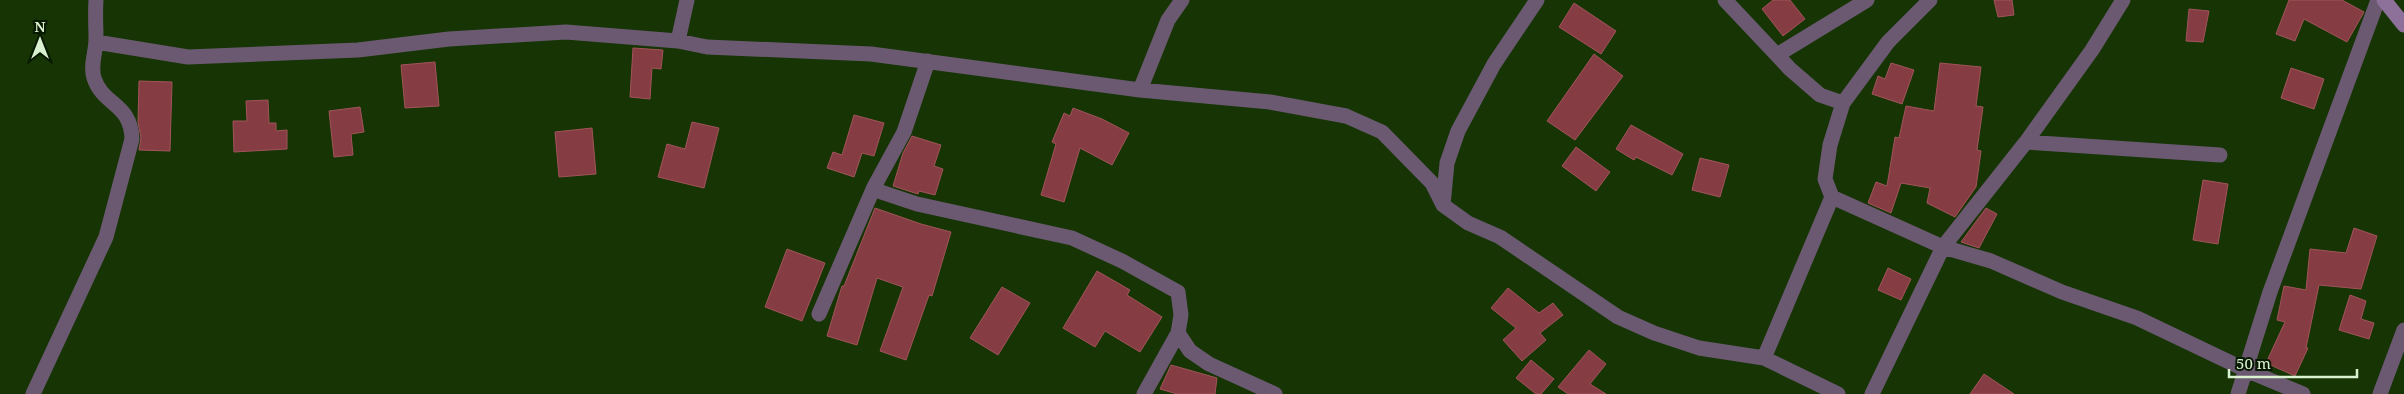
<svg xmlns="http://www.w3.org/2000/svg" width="2404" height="394" viewBox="0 0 2404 394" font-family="'Noto Serif',serif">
	<rect width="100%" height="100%" fill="#163404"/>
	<path fill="#853d43" stroke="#a1545a" d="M1773 0H1790L1805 19 1783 36 1762 9Z
		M1994 0H2012L2014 15 1998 17Z
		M2289 0H2342L2364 12 2347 42 2304 19 2295 41 2276 34Z
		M1574 3 1616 31 1601 54 1559 27Z
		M2189 9 2209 11 2203 42 2186 41Z
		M633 48 663 50 661 69 652 68 650 99 630 97Z
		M1594 54 1623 76 1575 140 1547 121Z
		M435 62 439 106 405 108 401 65Z
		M1891 63 1914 70 1902 104 1872 94 1878 76 1885 79Z
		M1940 63 1981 67 1976 106 1983 107 1977 150 1981 151 1976 187 1955 217 1927 203 1930 188 1901 183 1891 213 1868 203 1876 182 1887 186 1895 137 1899 138 1906 106 1934 111Z
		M2291 68 2324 79 2314 109 2281 98Z
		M139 81 172 82 170 151 139 150 141 138 138 122Z
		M268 100 269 123H276V131L287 130V149L234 152 233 121H247L246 101Z
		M360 107 364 132 351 134 353 155 334 157 329 111Z
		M1073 108 1102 119 1129 133 1112 165 1080 148 1064 202 1041 195 1056 144 1052 142 1064 113 1070 116Z
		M854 115 884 123 874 156 862 153 854 177 827 168 833 152 842 155Z
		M692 122 719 128 704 188 658 177 667 144 685 149Z
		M1631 125 1683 154 1672 175 1636 157 1634 160 1616 149Z
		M592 128 596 174 559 177 555 132Z
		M912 136 941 145 934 166 943 169 935 195 919 191 918 194 893 186 903 153Z
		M1576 147 1610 172 1596 191 1562 166Z
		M1700 158 1729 165 1720 197 1692 190Z
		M2203 180 2228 184 2218 244 2193 240Z
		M875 208 921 224 951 232 932 296 929 295 906 360 880 351 903 287 877 278 857 345 827 336 842 286H844Z
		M1986 208 1997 214 1979 248 1961 242Z
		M2354 228 2377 236 2361 289 2319 285 2306 348H2308L2295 376 2266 363 2285 322 2277 320 2284 286 2306 290 2310 249 2346 253Z
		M787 249 825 263 802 321 765 307Z
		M1888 268 1911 279 1901 300 1878 290Z
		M1097 271 1130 290 1127 295 1162 317 1140 352 1105 331 1095 347 1063 328Z
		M1002 287 1030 303 998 355 970 338Z
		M1508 288 1539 313 1553 303 1563 315 1540 333 1546 340 1522 361 1503 340 1516 328 1491 308Z
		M2350 295 2366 301 2361 319 2374 323 2369 339 2339 330Z
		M1589 350 1606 364 1590 384 1606 394H1568L1558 387Z
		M1531 360 1554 379 1541 394H1536L1516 378Z
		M1171 365 1217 378 1215 394H1177L1160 389Z
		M1984 374 2014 394H1970Z"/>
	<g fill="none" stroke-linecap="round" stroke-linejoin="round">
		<path stroke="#6b5972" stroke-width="15" d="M1725 0 1790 69 1820 95 1843 103
			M678 41 687 0
			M96 42 188 57 358 50 449 39 566 32 678 41 707 47 871 54 1140 90 1270 102 1346 116 1382 132 1432 183 1443 205 1468 223 1500 237 1618 317 1654 333 1699 348 1764 358 1838 394
			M1777 55 1867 0
			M1140 90 1168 20 1182 0
			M2026 142 2220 155
			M874 187 881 192 917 204 1072 238 1122 261 1178 292 1181 315 1178 333 1190 351 1209 364 1275 394
			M1832 197 1943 247 1991 261 2062 292 2137 318 2246 370 2303 394
			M1443 205 1447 163 1458 131 1494 64 1537 0
			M819 314 874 187 904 132 928 61
			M1764 358 1832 197 1825 179 1830 145 1843 103 1888 42 1930 0
			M33 394 106 237 132 139C131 103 103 106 94 78 90 65 96 52 96 39 96 26 95 13 96 0
			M1144 394 1178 333
			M1872 394 1943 247 2026 142 2092 50 2123 0
			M2238 394 2270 292 2378 0
			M2380 394 2404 330"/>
		<path stroke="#8e719a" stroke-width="15" d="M2384 0 2404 25"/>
	</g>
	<g transform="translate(40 40)" stroke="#081902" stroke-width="4" paint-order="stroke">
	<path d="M0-4L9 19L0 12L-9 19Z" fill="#dbf2d1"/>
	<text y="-8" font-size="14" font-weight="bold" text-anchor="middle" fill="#dbf2d1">N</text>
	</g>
	<path d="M2229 369v8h128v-8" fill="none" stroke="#dbf2d1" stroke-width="2.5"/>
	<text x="2236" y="369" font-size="15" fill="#dbf2d1" stroke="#081902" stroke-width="4" paint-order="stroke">50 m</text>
</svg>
